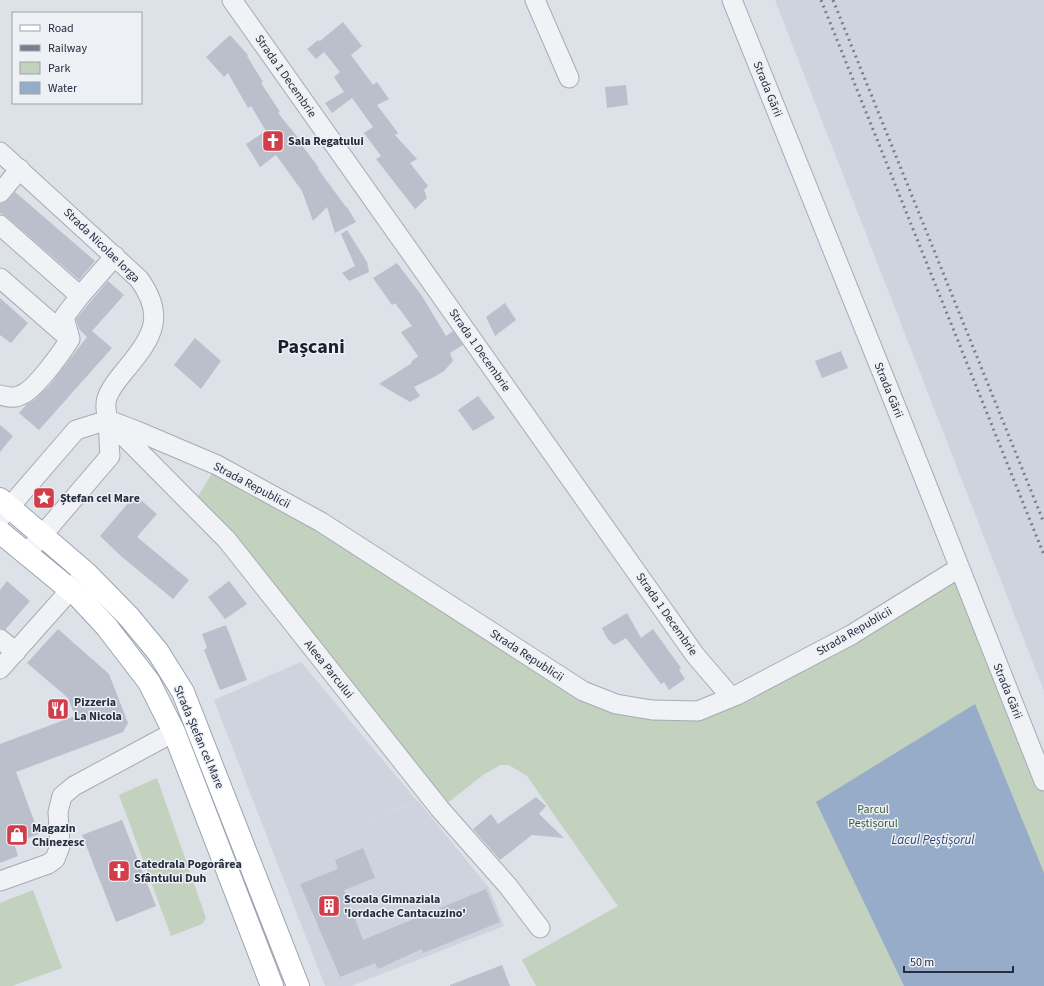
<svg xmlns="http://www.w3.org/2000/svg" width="1044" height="986" viewBox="0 0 1044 986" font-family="'Source Sans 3',sans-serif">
	<rect width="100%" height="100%" fill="#dde1e8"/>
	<path fill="#cfd3dd" d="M775 0H1044V691Z
		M301 662 417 801 317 842 418 801 489 888 504 926 351 986H325L214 700Z"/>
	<path fill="#c2d2be" d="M217 465 583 691 698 711 959 568 1044 781V986H536L522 960 618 906 527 776 509 765H500L483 775 440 809 192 506Z
		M157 778 206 918 202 924 171 936 119 795Z
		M33 890 62 968 12 986H0V903Z"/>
	<path fill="#97acc9" d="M975 704 1044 873V986H904L816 802Z"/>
	<path fill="#babfcb" d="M343 22 362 46 351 55 373 85 377 82 389 99 377 105 398 133 395 135 417 159 410 163 428 186 424 190 427 198 415 209 376 159 381 156 364 133 373 127 352 98 332 113 325 103 344 92 334 77 340 72 324 52 316 59 307 49 318 40 320 41Z
		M230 35 248 55 247 56 263 82 261 83 280 112 278 113 299 139 298 140 319 168 318 169 346 207H347L356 222 335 233 327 207 313 221 302 191 276 155 260 167 246 144 266 131 251 106 248 108 228 73 224 77 206 57Z
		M626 85 628 105 607 108 605 87Z
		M15 192 95 261 79 280 7 217 0 213V204L4 203 8 200Z
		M347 230 367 262 369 272 349 281 342 273 355 266 341 234Z
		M397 263 422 296 446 336 453 331 463 345 450 353 453 361 444 371 434 377 414 387 420 396 410 402 379 384 412 363 411 362 418 356 401 332 412 326 395 303 392 305 373 278Z
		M108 281 124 295 92 331 112 348 39 430 19 413 27 404 34 400 49 386 87 337 79 329 76 319Z
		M0 298 28 323 11 343 0 335Z
		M505 303 516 320 495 336 486 317Z
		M195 338 221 361 201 389 174 365Z
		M841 351 848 368 822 378 815 361Z
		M478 396 495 418 473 431 458 410Z
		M0 425 13 436 0 452Z
		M135 495 157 514 137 537 189 580 173 599 122 557 100 536Z
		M7 581 30 601 5 630 0 628V590Z
		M229 581 247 604 225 619 208 597Z
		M627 613 641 638 653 629 681 668 679 670 685 679 669 690 664 682 661 684 626 638 614 645 607 638 602 628Z
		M226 625 247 680 220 690 204 650 207 648 202 634Z
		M58 629 109 674 128 723 123 732 16 772 39 834 14 843 18 856 0 863V744L75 716 68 698 27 663Z
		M536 797 546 806 539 814 564 838 532 835 500 860 473 829 491 814 498 824Z
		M122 820 156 906 116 922 82 835Z
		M363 848 375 878 344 890 363 940 486 889 500 922 423 953 422 949 378 969 375 963 340 977 300 884 338 869 335 860Z
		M502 965 510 986H450V985Z"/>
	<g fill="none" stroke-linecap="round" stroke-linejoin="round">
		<g stroke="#a6abb5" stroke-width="21">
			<path id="minor" d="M232 0 695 655 731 697
				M535 0 569 78
				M732 0 894 402 1044 781
				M0 152 139 279C165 315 154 336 127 368 120 377 111 386 107 398 104 407 107 413 108 422 109 433 109 444 110 456L27 553
				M0 193 20 169
				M0 225 80 296 64 317 70 339
				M0 278 70 339C62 352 35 390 21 395 14 399 7 397 0 395
				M80 296 115 256
				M108 420 137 431 217 465 321 522 583 691 616 704 652 710 698 711 737 695 851 635 959 568
				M112 424 227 540 440 809 508 886 540 928
				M0 518 76 430 108 420
				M0 639 16 652
				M0 669 81 578
				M0 881 48 864 55 859 60 846 58 812 62 796 74 786 174 732"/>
		</g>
		<g stroke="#9ca4b4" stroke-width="24">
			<path id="major" d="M0 499 86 573 129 617 158 652 183 692 298 986
				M0 532 79 597 106 626 149 682 174 732 272 986"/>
		</g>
		<use href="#minor" stroke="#f0f2f6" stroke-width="19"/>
		<use href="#major" stroke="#fff" stroke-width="22"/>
		<path stroke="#767f92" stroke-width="3" stroke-dasharray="2 4" stroke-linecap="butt" d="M821 0 1044 555
			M833 0 1044 523"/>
	</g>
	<defs>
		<g id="church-square" transform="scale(1.15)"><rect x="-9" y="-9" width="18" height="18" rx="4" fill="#d23d49" stroke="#edf0f5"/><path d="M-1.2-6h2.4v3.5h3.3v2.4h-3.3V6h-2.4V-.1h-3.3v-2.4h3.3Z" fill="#fff"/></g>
		<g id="sight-square" transform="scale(1.15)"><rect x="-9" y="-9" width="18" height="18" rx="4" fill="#d23d49" stroke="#edf0f5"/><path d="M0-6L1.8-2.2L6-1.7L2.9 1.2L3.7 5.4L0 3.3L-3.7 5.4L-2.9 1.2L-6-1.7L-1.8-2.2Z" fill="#fff"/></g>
		<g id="restaurant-square" transform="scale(1.15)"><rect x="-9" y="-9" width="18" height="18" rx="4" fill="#d23d49" stroke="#edf0f5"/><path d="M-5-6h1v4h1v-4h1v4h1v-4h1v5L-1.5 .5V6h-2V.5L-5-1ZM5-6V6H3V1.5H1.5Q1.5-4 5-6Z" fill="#fff"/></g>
		<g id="shop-square" transform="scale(1.15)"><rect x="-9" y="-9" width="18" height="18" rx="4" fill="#d23d49" stroke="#edf0f5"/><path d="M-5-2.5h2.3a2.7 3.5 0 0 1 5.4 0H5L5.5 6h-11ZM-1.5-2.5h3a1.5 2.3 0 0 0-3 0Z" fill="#fff"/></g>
		<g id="building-square" transform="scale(1.15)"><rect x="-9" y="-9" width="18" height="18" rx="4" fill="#d23d49" stroke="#edf0f5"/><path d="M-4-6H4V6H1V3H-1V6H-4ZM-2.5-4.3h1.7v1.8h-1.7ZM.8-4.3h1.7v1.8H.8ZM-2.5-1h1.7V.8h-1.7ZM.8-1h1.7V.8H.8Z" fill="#fff"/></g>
	</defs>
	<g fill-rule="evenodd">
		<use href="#church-square" x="273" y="141"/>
		<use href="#sight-square" x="44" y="498"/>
		<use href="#restaurant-square" x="58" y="709"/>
		<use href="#shop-square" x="17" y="835"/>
		<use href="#church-square" x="119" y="871"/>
		<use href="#building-square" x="329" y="906"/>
	</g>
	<g text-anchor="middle" stroke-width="3" stroke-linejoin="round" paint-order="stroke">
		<g font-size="12" fill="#262d3f" stroke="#edf0f5">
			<text transform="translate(286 76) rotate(55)" y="4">Strada 1 Decembrie</text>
			<text transform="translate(768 89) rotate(68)" y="4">Strada Gării</text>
			<text transform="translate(102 245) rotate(44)" y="4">Strada Nicolae Iorga</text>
			<text transform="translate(480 350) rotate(55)" y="4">Strada 1 Decembrie</text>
			<text transform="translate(889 390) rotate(68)" y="4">Strada Gării</text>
			<text transform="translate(252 485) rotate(28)" y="4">Strada Republicii</text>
			<text transform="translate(667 614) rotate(55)" y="4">Strada 1 Decembrie</text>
			<text transform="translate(854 631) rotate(-30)" y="4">Strada Republicii</text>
			<text transform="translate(527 655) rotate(33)" y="4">Strada Republicii</text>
			<text transform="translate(329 669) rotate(51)" y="4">Aleea Parcului</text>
			<text transform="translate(1008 691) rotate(68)" y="4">Strada Gării</text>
			<text transform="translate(199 737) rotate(67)" y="4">Strada Ștefan cel Mare</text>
		</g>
		<g font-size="12" font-weight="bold" fill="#262d3f" stroke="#edf0f5" text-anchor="start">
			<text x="288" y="145">Sala Regatului</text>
			<text x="60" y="502">Ștefan cel Mare</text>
			<text x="74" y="706">Pizzeria<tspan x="74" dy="14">La Nicola</tspan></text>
			<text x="32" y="832">Magazin<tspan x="32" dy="14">Chinezesc</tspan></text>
			<text x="134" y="868">Catedrala Pogorârea<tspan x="134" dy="14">Sfântului Duh</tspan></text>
			<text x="344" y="903">Scoala Gimnaziala<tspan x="344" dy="14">'Iordache Cantacuzino'</tspan></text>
		</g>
		<g font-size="12" fill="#385b33" stroke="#edf0f5">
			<text x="873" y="813">Parcul<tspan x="873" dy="14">Peștișorul</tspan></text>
		</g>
		<g font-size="13" font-style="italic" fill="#2f4974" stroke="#edf0f5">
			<text x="933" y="844">Lacul Peștișorul</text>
		</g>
		<g font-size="20" font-weight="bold" fill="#191f2f" stroke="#edf0f5">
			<text x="311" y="353">Pașcani</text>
		</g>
	</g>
	<rect x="12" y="12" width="130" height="92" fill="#edf0f5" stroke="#9da2ac"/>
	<rect x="20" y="25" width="20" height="6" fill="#ffffff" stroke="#9da2ac"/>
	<text x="48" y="32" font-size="12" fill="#262d3f">Road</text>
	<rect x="20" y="45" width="20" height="6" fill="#767f92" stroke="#9da2ac"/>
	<text x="48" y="52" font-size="12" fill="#262d3f">Railway</text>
	<rect x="20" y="62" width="20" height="12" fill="#c2d2be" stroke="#9da2ac"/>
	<text x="48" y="72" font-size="12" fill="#262d3f">Park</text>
	<rect x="20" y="82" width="20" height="12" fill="#97acc9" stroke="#9da2ac"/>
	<text x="48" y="92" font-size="12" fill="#262d3f">Water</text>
	<path d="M904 966v6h109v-6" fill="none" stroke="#262d3f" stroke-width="2"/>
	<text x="910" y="966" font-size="12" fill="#262d3f" stroke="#edf0f5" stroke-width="3" paint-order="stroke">50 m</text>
</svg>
